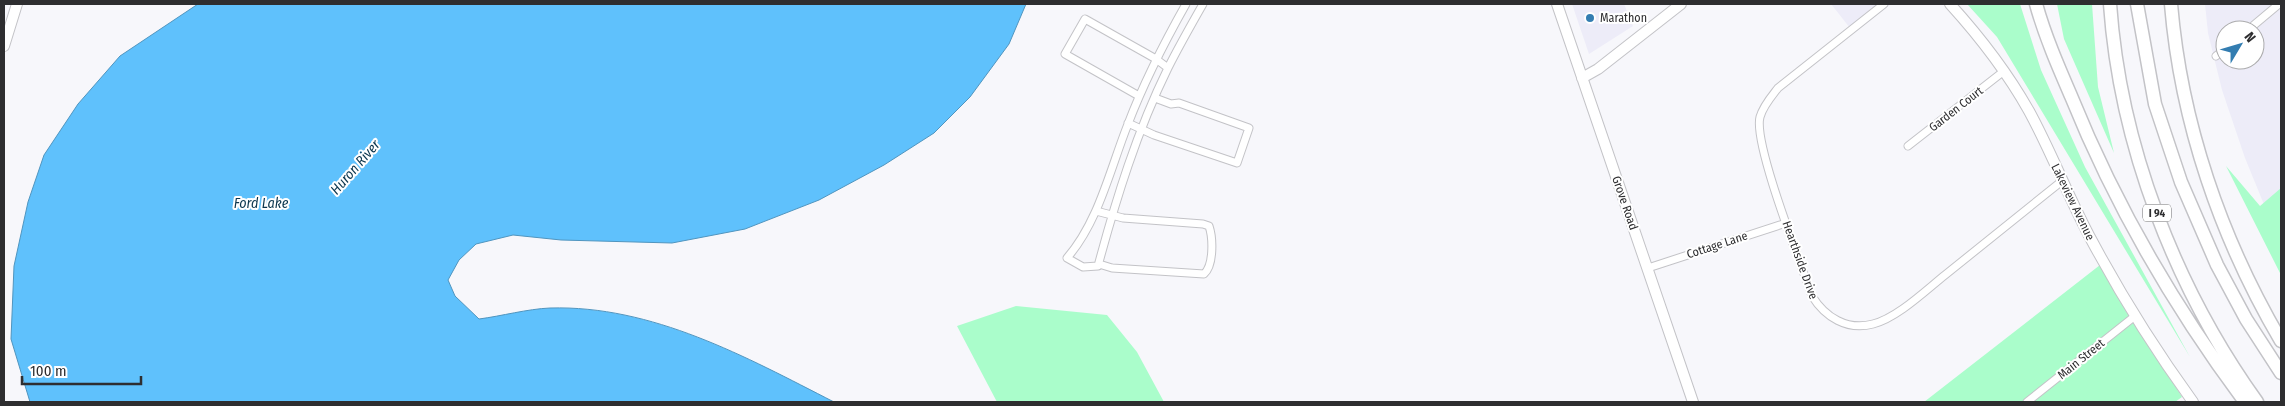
<svg xmlns="http://www.w3.org/2000/svg" width="2285" height="406" viewBox="0 0 2285 406" font-family="'Fira Sans Condensed',sans-serif">
	<rect width="100%" height="100%" fill="#f7f7fb"/>
	<path fill="#edecf8" fill-rule="evenodd" d="M1572 4H1624L1633 26 1589 54Z
		M1831 4H1891L1854 33Z
		M2205 4H2281V246L2245 158 2222 90 2208 33ZM2225 30H2255V60H2225Z"/>
	<path fill="#aafdcb" d="M1967 4H2020L2041 70 2085 167 2190 357 1997 37Z
		M2057 4H2092L2098 87 2114 153 2064 39Z
		M2226 166 2260 206 2281 188V275Z
		M2100 265 2182 397 2175 402H1924Z
		M1016 306 1107 315 1137 352 1164 402H997L957 326Z"/>
	<path fill="#5fc1fc" stroke="#5095bf" d="M198 4H1026L1009 44 970 97 934 133 884 165 819 200 745 229 672 243 561 240 513 235 476 244 459 260 448 280 455 296 479 319C502 316 527 309 550 308 652 305 746 357 834 402H30L11 339 14 266 28 202 44 155 78 104 120 56Z"/>
	<g fill="none" stroke-linecap="round" stroke-linejoin="round">
		<g stroke="#c3c3c7" stroke-width="9">
			<path id="street" d="M1186 4C1164 43 1144 82 1128 124 1110 169 1099 221 1067 258L1083 267 1098 266C1116 199 1137 131 1168 68 1179 46 1191 25 1203 4
				M1884 4 1778 88C1771 97 1763 106 1760 117 1753 143 1801 264 1812 296 1825 317 1847 331 1873 324 1897 318 1925 291 1945 275 1984 244 2023 212 2062 181
				M2248 30 2279 4
				M2216 56 2225 49
				M1139 96 1065 54 1085 19 1156 59 1168 68
				M1128 123 1154 135 1237 163 1249 128 1179 103 1171 104 1155 98
				M1908 146 2004 71
				M1096 211 1123 218 1203 224 1209 226C1213 238 1214 265 1204 274L1112 268 1099 264
				M1648 268 1786 223
				M2027 402 2135 316"/>
		</g>
		<g stroke="#c3c3c7" stroke-width="12">
			<path id="secondary" d="M1557 4 1693 402
				M1950 4C1980 37 2007 72 2029 111 2052 153 2069 199 2092 241 2122 297 2156 351 2193 402
				M4 46 17 4
				M1582 78 1598 69 1681 4"/>
		</g>
		<g stroke="#c3c3c7" stroke-width="15">
			<path id="highway" d="M2036 4C2045 36 2058 66 2071 96 2115 205 2175 308 2245 402
				M2110 4C2120 145 2175 288 2257 402
				M2137 4 2155 104 2181 182 2217 265 2246 319 2281 373
				M2171 4C2181 123 2221 239 2281 341"/>
		</g>
		<use href="#street" stroke="#fff" stroke-width="7"/>
		<use href="#secondary" stroke="#fff" stroke-width="10"/>
		<use href="#highway" stroke="#fff" stroke-width="12"/>
	</g>
	<circle fill="#337db1" stroke="#fff" stroke-width="2" cx="1590" cy="18" r="5"/>
	<g text-anchor="middle" stroke-width="4" stroke-linejoin="round" paint-order="stroke">
		<rect fill="#fff" stroke="#6d6d6e" stroke-width="1" x="2143" y="204.5" width="28" height="17" rx="4"/>
		<g font-size="11" font-weight="bold" fill="#2e2e30">
			<text x="2157" y="217">I 94</text>
		</g>
		<g font-size="12" fill="#2e2e30" stroke="#fff" text-anchor="start">
			<text x="1600" y="22">Marathon</text>
		</g>
		<g font-size="12" fill="#2e2e30" stroke="#fff">
			<text transform="translate(1956 109) rotate(-38)" y="4">Garden Court</text>
			<text transform="translate(2073 202) rotate(64)" y="4">Lakeview Avenue</text>
			<text transform="translate(1625 203) rotate(71)" y="4">Grove Road</text>
			<text transform="translate(1717 245) rotate(-18)" y="4">Cottage Lane</text>
			<text transform="translate(1800 260) rotate(70)" y="4">Hearthside Drive</text>
			<text transform="translate(2081 359) rotate(-39)" y="4">Main Street</text>
		</g>
		<g font-size="14" font-style="italic" fill="#0b364e" stroke="#fff">
			<text transform="translate(355 167) rotate(-49)" y="5">Huron River</text>
			<text x="261" y="208">Ford Lake</text>
		</g>
	</g>
	<rect width="2285" height="406" fill="none" stroke="#2e2e30" stroke-width="10"/>
	<g transform="translate(2240 45) rotate(52)"><circle r="24" fill="#ffffff" stroke="#ababac"/>
	<path d="M0-4L9 19L0 12L-9 19Z" fill="#337db1"/>
	<text y="-8" font-size="14" font-weight="bold" text-anchor="middle" fill="#2e2e30">N</text>
	</g>
	<path d="M22 376v8h119v-8" fill="none" stroke="#2e2e30" stroke-width="2.5"/>
	<text x="30" y="376" font-size="15" fill="#2e2e30" stroke="#ffffff" stroke-width="4" paint-order="stroke">100 m</text>
</svg>
